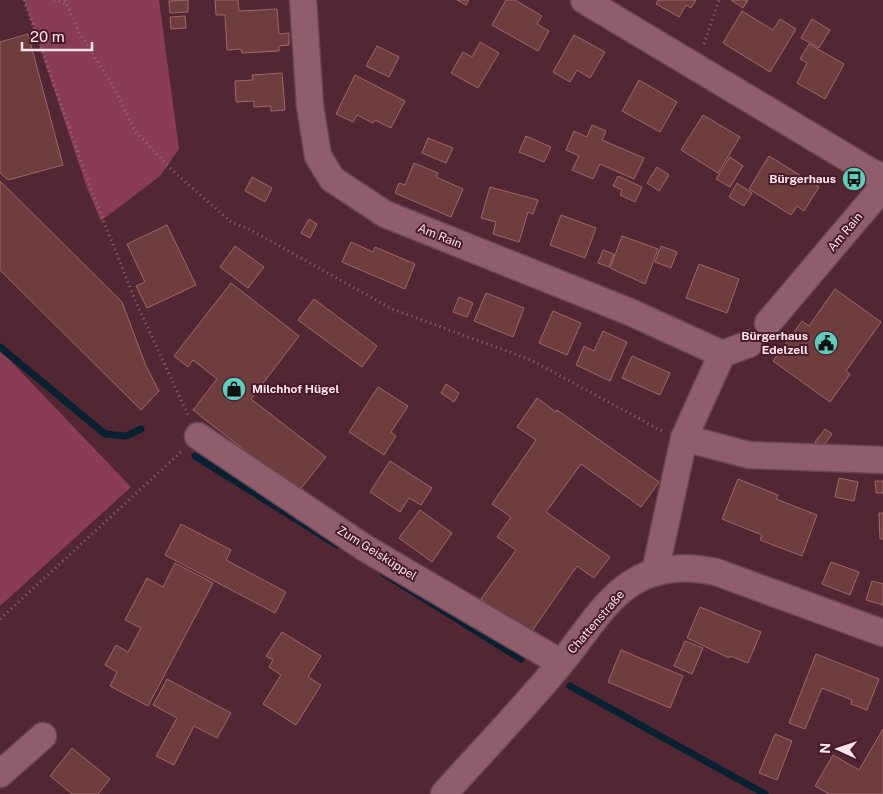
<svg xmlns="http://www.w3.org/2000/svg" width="883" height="794" viewBox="0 0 883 794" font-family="'Public Sans',sans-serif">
	<rect width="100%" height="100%" fill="#532634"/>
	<path fill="#8a3c56" d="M24 0H159L179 149 160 176 101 221 87 188Z
		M0 350 131 487 0 606Z"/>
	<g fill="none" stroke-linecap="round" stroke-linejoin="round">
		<path stroke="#072133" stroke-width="7" d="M0 347 105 434 126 436 141 429
			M195 456 337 545
			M383 573 521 659
			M570 686 765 794"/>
	</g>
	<path fill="#6e3d3c" stroke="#9f6967" d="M188 0V12L170 13 169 1Z
		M215 0H238L239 11 277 9 279 34 289 33V45L279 46V51L242 53 241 49 227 50 225 15H216Z
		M457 0H469L466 5Z
		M506 0H515L542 16 537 24 549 31 538 51 492 25Z
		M658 0H696L691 8 686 5 679 17 656 4Z
		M731 0H748L743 8Z
		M742 11 773 30 780 19 796 29 770 72 723 43Z
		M185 16 186 28 171 29 170 17Z
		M812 19 830 30 819 48 801 38Z
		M28 34 63 165 8 180 0 173V42Z
		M574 35 605 52 590 78 577 70 570 82 553 72Z
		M480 42 499 53 478 88 451 73 463 52 472 57Z
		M809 44 844 64 825 99 797 83 807 63 800 59Z
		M377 46 399 57 389 77 366 66Z
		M282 73 285 110 271 111V106L254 107V101L236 102 235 81 253 80 252 75Z
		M355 75 405 101 391 128 375 120 373 123 357 115 353 122 336 114Z
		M639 80 677 102 660 132 622 111Z
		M703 115 740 137 718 173 681 150Z
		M592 125 606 131 602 140 644 158 634 179 600 164 593 179 572 170 579 156 566 150 574 131 587 137Z
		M526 136 551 147 544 162 519 152Z
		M428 138 453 148 446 163 422 153Z
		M769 156 819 187 804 211 797 206 791 215 749 189Z
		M730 157 743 166 730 187 716 179Z
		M414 163 438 173 436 177 463 189 451 217 395 193 399 183 405 185Z
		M657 167 669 175 659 191 647 183Z
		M618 176 642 187 635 202 620 195 622 190 613 186Z
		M252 177 272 188 265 202 245 191Z
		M0 181 122 302 146 366 159 391 141 410 0 270Z
		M737 183 752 193 744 206 729 197Z
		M490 187 538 200 533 214 528 212 519 242 493 234 496 222 481 218Z
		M561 215 596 228 585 258 550 245Z
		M309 219 317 224 310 238 301 233Z
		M167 225 196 285 147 308 136 286 145 282 127 244Z
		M622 236 658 249 645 284 610 268Z
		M351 242 373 252 375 247 415 264 405 289 342 262Z
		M235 246 264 267 248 288 220 267Z
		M661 246 677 252 671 268 655 262Z
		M603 250 614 254 609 267 598 263Z
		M699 264 739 279 727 313 686 298Z
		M231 283 299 336 251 399 326 457 298 492 193 410 217 379 193 360 188 367 174 356Z
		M835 289 881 322 846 371 850 374 830 402 773 361 802 321 809 326Z
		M486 293 524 308 513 337 474 321Z
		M459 297 473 303 467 317 453 312Z
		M314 299 377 346 362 367 298 320Z
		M553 311 581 323 567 355 539 343Z
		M603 331 627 342 610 381 576 365 584 346 594 351Z
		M632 356 670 373 660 395 622 378Z
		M446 384 459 393 454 402 441 393Z
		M378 387 408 406 391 432 396 436 384 455 349 432Z
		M537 398 556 412 557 410 659 482 641 507 581 464 546 512 610 557 594 578 577 566 530 634 481 599 516 550 497 537 511 517 492 504 536 440 517 427Z
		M825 429 832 434 823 447 815 442Z
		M390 461 432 488 421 505 409 498 400 512 370 492Z
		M839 478 858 482 854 501 835 497Z
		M738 479 778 495 776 499 817 515 802 556 760 540 762 535 722 519Z
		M875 481H883V493H876Z
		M420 510 452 533 432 562 399 538Z
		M879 513H883V539H880Z
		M181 524 231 550 226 560 286 592 275 613 165 555Z
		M831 562 859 572 850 595 822 584Z
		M175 563 213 583 148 706 110 686 117 672 105 665 116 645 128 652 141 628 125 620 147 578 163 587Z
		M872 581 883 584V605L866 600Z
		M700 607 761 632 748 663 730 656 729 658 687 638Z
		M282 632 321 656 308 677 321 685 296 725 263 704 281 675 269 667 273 660 266 656Z
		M685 641 703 648 692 674 674 666Z
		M621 650 683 676 670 708 608 682Z
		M816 654 879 679 867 710 851 704 852 700 822 688 805 729 789 723Z
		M167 679 231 713 217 738 194 726 174 765 156 756 177 718 153 705Z
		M883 729V794H829L815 786 833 755 859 770Z
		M775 734 792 741 777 780 759 773Z
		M72 748 110 779 98 794H72L50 776Z"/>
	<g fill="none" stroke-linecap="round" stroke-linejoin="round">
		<g stroke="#6a4552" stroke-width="29">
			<path id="minor" d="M303 0 310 106 318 156 332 179 385 214 630 312 722 354 684 438 655 572
				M584 0 871 172 883 177
				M768 323 883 187
				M722 354 749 344
				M198 436 365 548 561 663
				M684 438 749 455 883 460
				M0 774 43 736
				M444 794C483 750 524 708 561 663 584 636 604 599 635 581 660 566 688 566 716 572L883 633"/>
		</g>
		<path stroke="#906b76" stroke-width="3" stroke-dasharray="1 4" stroke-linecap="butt" d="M24 0 92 192 135 300 188 415
			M54 0 65 4
			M65 0 80 34 109 79 136 132 173 171 231 222 249 229 392 309 531 360 662 431
			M704 44 719 0
			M0 619 181 452"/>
		<use href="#minor" stroke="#905d6c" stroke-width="26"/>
	</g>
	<defs>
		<g id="bus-disc" transform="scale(1.25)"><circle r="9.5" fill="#5bcebc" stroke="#471b2a"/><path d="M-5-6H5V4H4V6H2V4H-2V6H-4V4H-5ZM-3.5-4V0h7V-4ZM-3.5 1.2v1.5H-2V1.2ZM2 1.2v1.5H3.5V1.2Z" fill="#111"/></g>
		<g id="civic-disc" transform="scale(1.25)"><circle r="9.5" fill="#5bcebc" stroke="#471b2a"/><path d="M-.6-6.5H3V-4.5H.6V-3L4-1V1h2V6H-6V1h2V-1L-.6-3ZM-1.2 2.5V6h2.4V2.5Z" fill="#111"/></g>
		<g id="shop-disc" transform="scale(1.25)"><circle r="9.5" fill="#5bcebc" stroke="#471b2a"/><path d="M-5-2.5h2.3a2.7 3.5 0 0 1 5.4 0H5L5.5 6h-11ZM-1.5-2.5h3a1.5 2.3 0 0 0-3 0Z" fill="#111"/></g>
	</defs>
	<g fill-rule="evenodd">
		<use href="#bus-disc" x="854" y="179"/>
		<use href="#civic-disc" x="826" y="343"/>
		<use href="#shop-disc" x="234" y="389"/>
	</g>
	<g text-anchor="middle" stroke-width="4" stroke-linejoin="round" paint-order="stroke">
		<g font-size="12" font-weight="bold" fill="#fee6ec" stroke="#471b2a" text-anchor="end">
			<text x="836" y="183">Bürgerhaus</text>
			<text x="808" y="340">Bürgerhaus<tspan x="808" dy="14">Edelzell</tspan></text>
			<text x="252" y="393" text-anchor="start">Milchhof Hügel</text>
		</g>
		<g font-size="12" fill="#fee6ec" stroke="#471b2a">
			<text transform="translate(845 232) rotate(-50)" y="4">Am Rain</text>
			<text transform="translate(440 236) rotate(22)" y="4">Am Rain</text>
			<text transform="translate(377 553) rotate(32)" y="4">Zum Geisküppel</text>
			<text transform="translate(596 622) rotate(-49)" y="4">Chattenstraße</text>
		</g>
	</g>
	<g transform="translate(838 749) rotate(273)" stroke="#471b2a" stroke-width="4" paint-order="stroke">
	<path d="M0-4L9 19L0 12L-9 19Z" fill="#fee6ec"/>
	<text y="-8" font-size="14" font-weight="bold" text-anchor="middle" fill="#fee6ec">N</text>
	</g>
	<path d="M22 42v8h70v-8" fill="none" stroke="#fee6ec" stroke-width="2.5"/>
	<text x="30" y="42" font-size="15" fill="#fee6ec" stroke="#471b2a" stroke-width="4" paint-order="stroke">20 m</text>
</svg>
